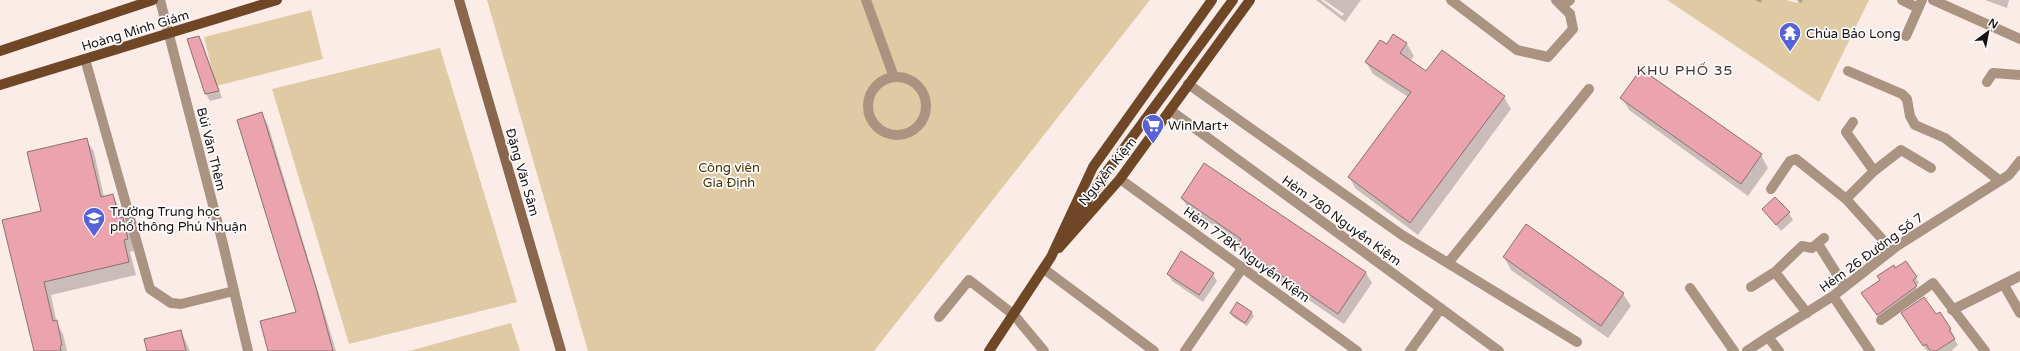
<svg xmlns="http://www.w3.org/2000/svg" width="2020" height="351" viewBox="0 0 2020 351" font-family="'Varela Round',sans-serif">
	<rect width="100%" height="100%" fill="#fcece8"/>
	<path fill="#e0caa4" d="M487 0H1150L874 351H588Z
		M1667 0H1786L1797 3 1799 0H1869L1819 102Z
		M311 10 323 59 216 86 204 37Z
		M440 48 517 302 349 344 272 89Z
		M511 323 520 351H409Z"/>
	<path fill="#0003" d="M1316 0H1321L1342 16 1344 14 1324 0H1361L1345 22Z
		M1755 0H1762L1761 3Z
		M1796 0H1803L1801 3Z
		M1985 0H2009L2007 8Z
		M1394 35 1407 44 1414 56 1410 61 1427 72 1504 97 1511 109 1418 235 1356 189 1349 177 1408 97 1373 74 1366 62 1387 46Z
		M199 37 203 44 222 98 210 101 206 94Z
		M1622 98 1761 155 1768 168 1748 196 1629 110Z
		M262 114 268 125 336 351H269L297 312Z
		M86 139 94 152 104 197 113 195 129 230 134 251 130 252 136 275 51 295 57 324 63 334 67 351H35L42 211Z
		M1205 165 1366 273 1372 283 1344 324 1244 256 1238 245 1239 243 1188 208 1182 198Z
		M1763 209 1789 213 1793 220 1781 231Z
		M1504 257 1623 294 1631 306 1608 338 1511 270Z
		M1906 262 1919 283 1915 286 1919 292 1880 320 1865 298 1895 269Z
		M1168 274H1213L1217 281 1203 302 1172 281Z
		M1238 303 1252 313 1254 316 1247 326 1233 317 1231 313Z
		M1936 316 1950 329 1954 335 1952 336 1958 345 1951 351H1931L1930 349 1927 351 1906 320Z
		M181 331 190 351H148Z"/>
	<path fill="#eba3ad" stroke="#8a7174" d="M1393 34 1407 43 1400 53 1426 71 1442 50 1505 96 1410 223 1348 177 1411 92 1365 62 1380 40 1387 44Z
		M199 36 219 91 205 94 187 39Z
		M1641 69 1762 154 1741 184 1620 98Z
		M262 112 317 291 333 351H268L260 321 296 312 237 120Z
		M87 138 101 197 113 194 119 218 123 217 128 239 124 240 129 262 44 282 53 321 57 320 62 345 60 346 61 351H34L2 220 41 211 27 152Z
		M1204 163 1366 272 1338 314 1237 245 1241 239 1181 198Z
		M1775 197 1790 212 1776 225 1762 209Z
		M1526 224 1624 293 1601 326 1503 257Z
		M1181 251 1214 273 1199 295 1167 274Z
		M1906 261 1917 277 1913 280 1917 286 1877 315 1861 293 1880 280 1877 276 1894 265 1895 268Z
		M1924 297 1936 314 1940 312 1951 329 1949 330 1955 339 1936 351H1930L1926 344 1923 346 1901 313Z
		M1237 302 1252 312 1245 323 1230 313Z
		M181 330 186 351H147L144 339Z"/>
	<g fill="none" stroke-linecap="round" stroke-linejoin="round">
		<path stroke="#ab9381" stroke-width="10" d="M866 0 894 77
			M1556 0 1570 14
			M1902 0 1918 8
			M1933 0 2020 39
			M1906 36 1922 0
			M85 59 150 289 171 303 181 304 234 291
			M1848 71 1902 94 1907 99 1910 116 1915 125 1945 138 2000 181
			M868 106a29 29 0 1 1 58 0a29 29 0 1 1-58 0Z
			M1987 82 1993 73 2020 75
			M1188 84 1402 235 1577 342
			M1170 110 1499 351
			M1853 122 1846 132 1874 171
			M1120 179 1357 351
			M1771 189 1790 161 1796 159 1846 199 1892 250
			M1846 199 1874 171 1901 150 1931 168
			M1818 244 1845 287
			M1448 263 1589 89
			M1044 269 1154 351
			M1775 272 1807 313
			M2004 285 2020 313
			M1751 287 1775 272 1802 246 1812 248 1824 238
			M1690 288 1734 351
			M1833 296 1870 351
			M1952 310 2020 276
			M939 317 969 280 1014 315 1044 351
			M1881 320 1933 283 1985 351
			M1410 351 1441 308
			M1747 351 1768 337
			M1779 351 1768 337 1833 296 1897 246 2009 175 2020 161"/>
		<path stroke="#ab9381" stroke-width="10" d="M160 0 223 244 248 351
			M1451 0 1517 50 1548 57 1573 29 1570 14
			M1562 6 1570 0
			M1185 351 1243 267"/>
		<path stroke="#89664c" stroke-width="10" d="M459 0 561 351"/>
		<path stroke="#6f4626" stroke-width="10" d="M0 51 153 0
			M0 85 277 0
			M1072 224 1105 174 1233 0
			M1059 248 1120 179 1250 0
			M989 351 1051 257 1093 167 1212 0"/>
	</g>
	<defs>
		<g id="temple-pin" transform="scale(1.15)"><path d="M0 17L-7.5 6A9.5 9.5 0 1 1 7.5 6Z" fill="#5762d9" stroke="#fdfdfd"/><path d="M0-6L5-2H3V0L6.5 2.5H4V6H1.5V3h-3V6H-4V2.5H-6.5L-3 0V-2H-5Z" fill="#fff"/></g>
		<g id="supermarket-pin" transform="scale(1.15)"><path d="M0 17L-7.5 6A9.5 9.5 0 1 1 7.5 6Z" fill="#5762d9" stroke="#fdfdfd"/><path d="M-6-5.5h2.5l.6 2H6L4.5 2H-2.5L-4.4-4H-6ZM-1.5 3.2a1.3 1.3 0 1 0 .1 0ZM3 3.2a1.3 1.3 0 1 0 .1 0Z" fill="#fff"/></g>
		<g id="school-pin" transform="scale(1.15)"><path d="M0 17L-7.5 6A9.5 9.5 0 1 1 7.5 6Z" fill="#5762d9" stroke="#fdfdfd"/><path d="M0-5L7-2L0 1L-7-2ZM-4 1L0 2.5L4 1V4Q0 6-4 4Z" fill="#fff"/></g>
	</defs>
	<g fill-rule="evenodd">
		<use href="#temple-pin" x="1790" y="33"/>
		<use href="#supermarket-pin" x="1153" y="125"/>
		<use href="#school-pin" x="94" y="218"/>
	</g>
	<g text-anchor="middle" stroke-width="3.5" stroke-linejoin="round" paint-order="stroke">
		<g font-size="13" fill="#1c1311" stroke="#fdfdfd">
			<text transform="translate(135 30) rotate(-17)" y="5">Hoàng Minh Giám</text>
			<text transform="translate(212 149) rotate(76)" y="5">Bùi Văn Thêm</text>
			<text transform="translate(1107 171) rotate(-51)" y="5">Nguyễn Kiệm</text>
			<text transform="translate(523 172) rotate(74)" y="5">Đặng Văn Sâm</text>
			<text transform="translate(1342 220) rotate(36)" y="5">Hẻm 780 Nguyễn Kiệm</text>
			<text transform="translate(1871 252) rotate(-36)" y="5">Hẻm 26 Đường Số 7</text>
			<text transform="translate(1247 254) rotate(36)" y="5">Hẻm 778K Nguyễn Kiệm</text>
		</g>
		<g font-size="13" fill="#1c1311" stroke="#fdfdfd" text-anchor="start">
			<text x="1806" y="38">Chùa Bảo Long</text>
			<text x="1168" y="130">WinMart+</text>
			<text x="110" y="216">Trường Trung học<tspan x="110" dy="15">phổ thông Phú Nhuận</tspan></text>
		</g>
		<g font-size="13" fill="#4a3301" stroke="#fdfdfd">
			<text x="729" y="172">Công viên<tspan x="729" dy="15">Gia Định</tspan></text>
		</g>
		<g font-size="14" letter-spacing="1" fill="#46312c" stroke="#fdfdfd">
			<text x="1685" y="75">KHU PHỐ 35</text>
		</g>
	</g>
	<g transform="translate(1988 32) rotate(32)" stroke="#fdfdfd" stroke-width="3" paint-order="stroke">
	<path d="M0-3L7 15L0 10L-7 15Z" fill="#1c1311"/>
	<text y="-6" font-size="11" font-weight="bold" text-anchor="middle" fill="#1c1311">N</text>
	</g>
</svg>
